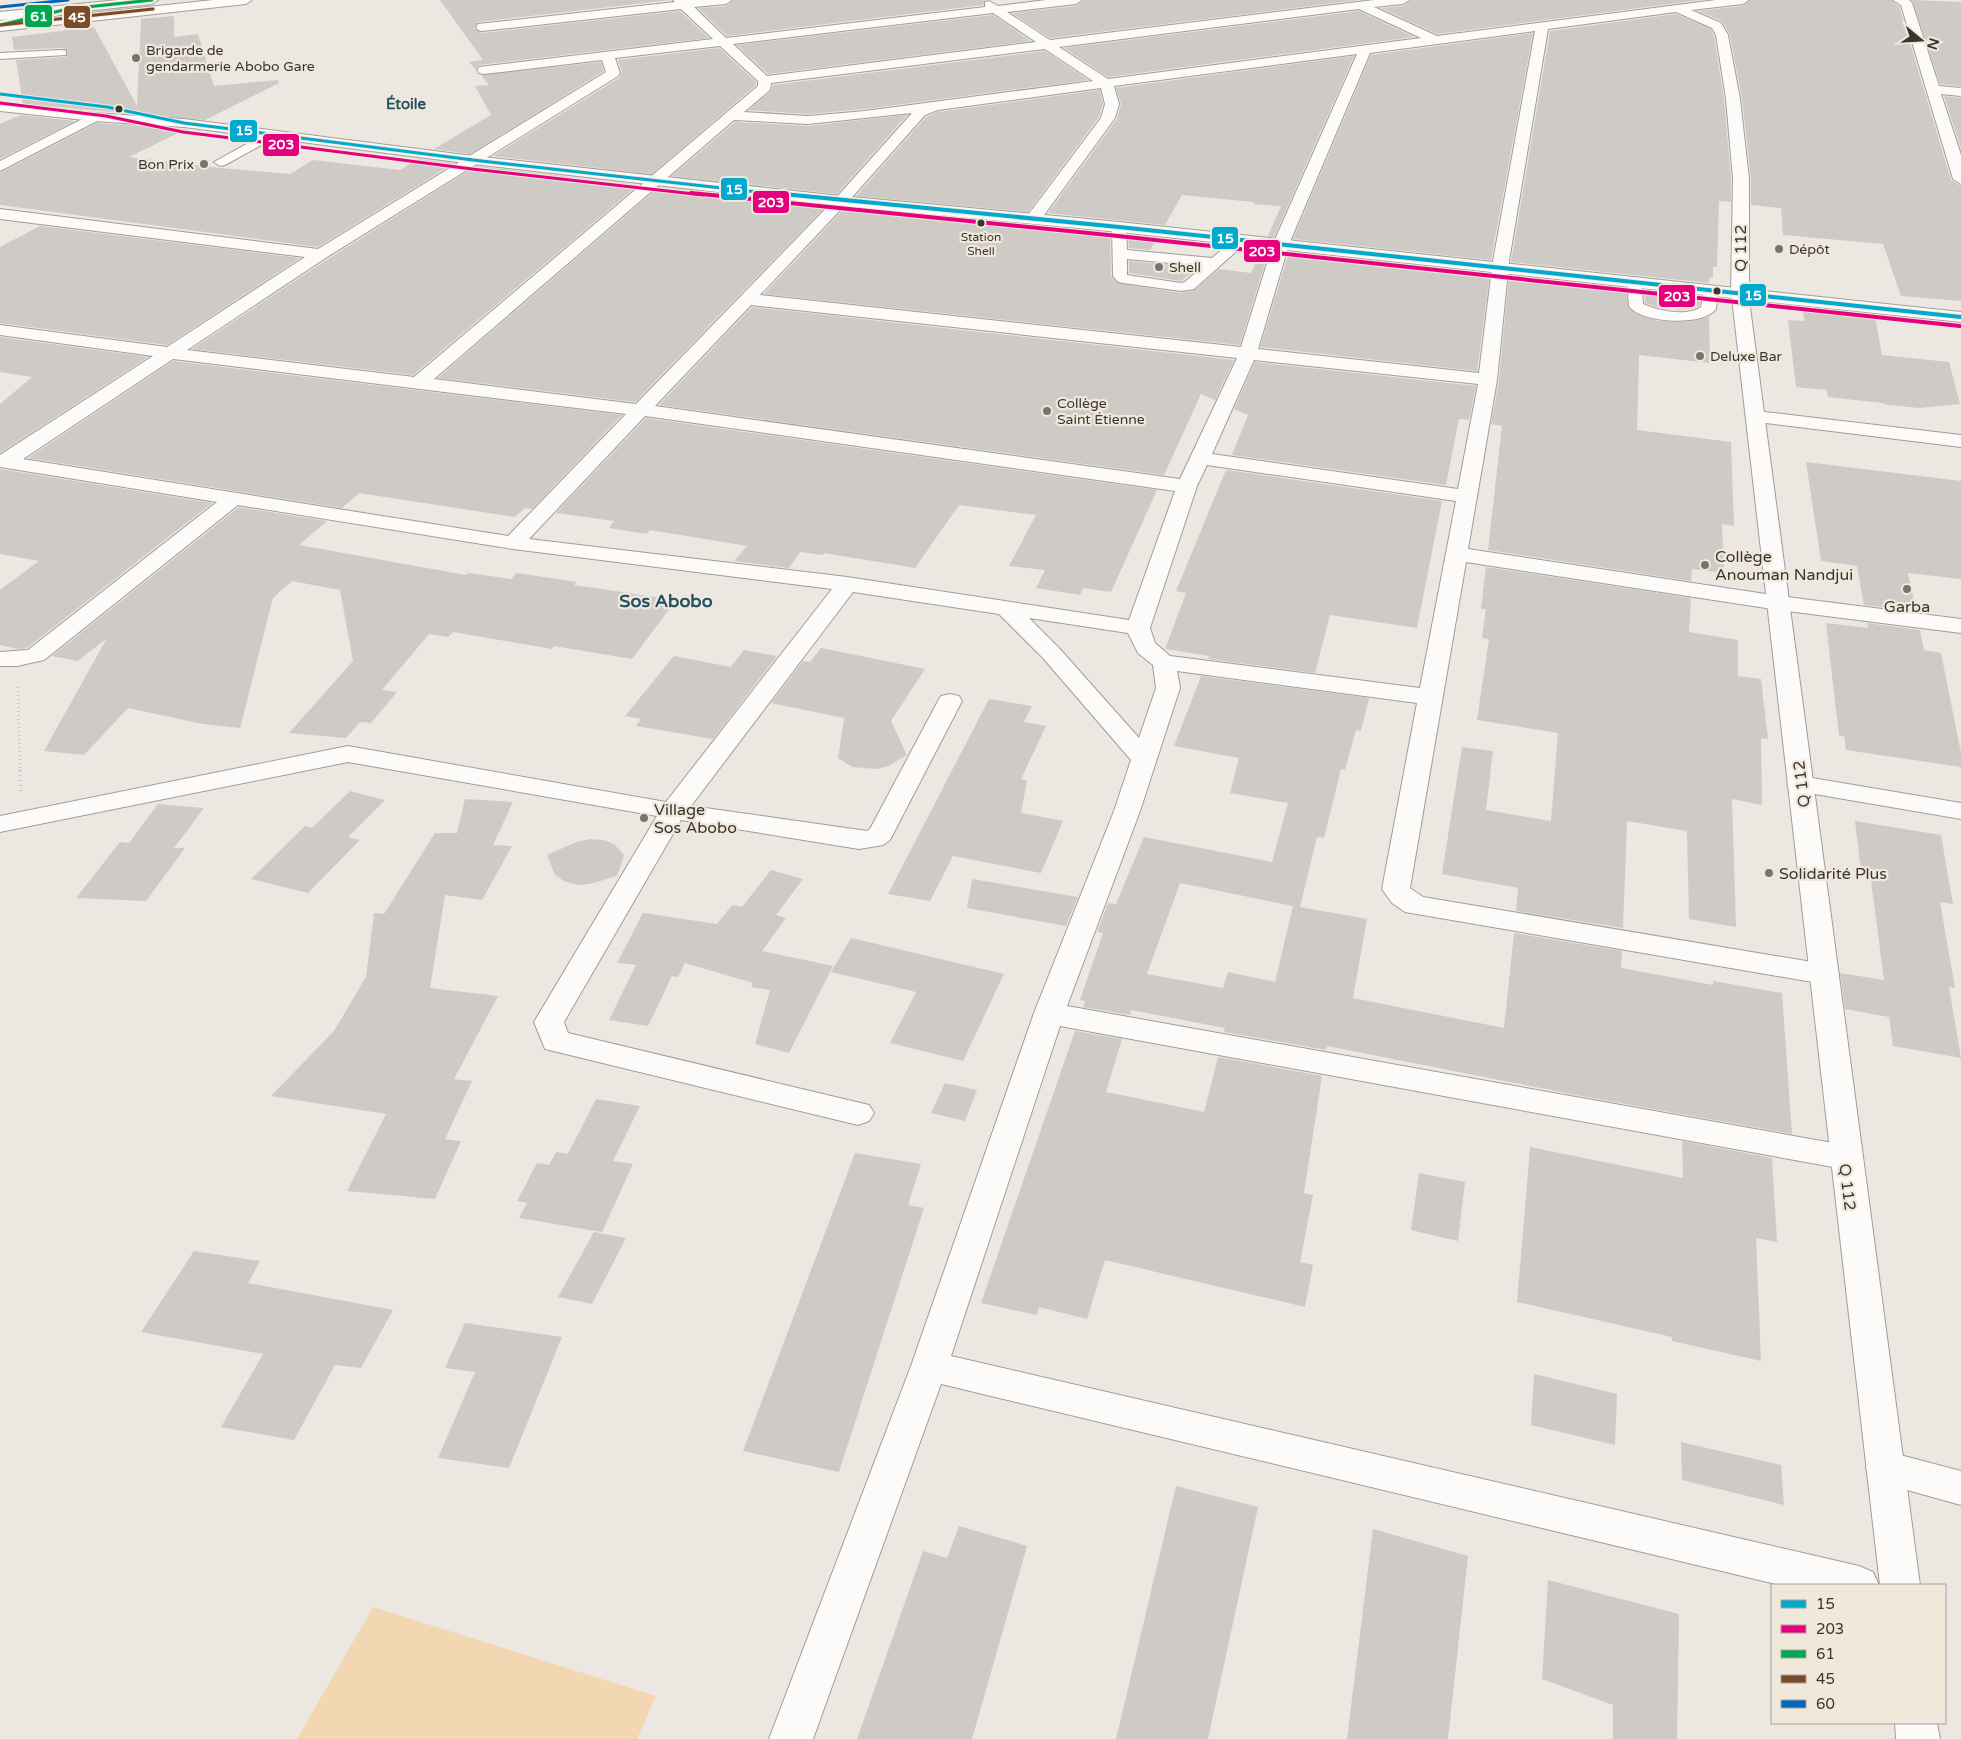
<svg xmlns="http://www.w3.org/2000/svg" width="1961" height="1739" viewBox="0 0 1961 1739" font-family="'Varela Round',sans-serif">
	<rect width="100%" height="100%" fill="#ece7e1"/>
	<path fill="#f2d7b2" d="M373 1607 656 1696 637 1739H297Z"/>
	<path fill="#cecac5" fill-rule="evenodd" d="M440 0H671L478 22 474 28 482 33 680 11 709 38 479 65 475 69 469 62 483 60Z
		M734 0H985L983 5 727 36 698 8 726 6Z
		M1084 0H1359L1050 38 1012 13 1076 6Z
		M1411 0H1701L1437 34 1381 8 1403 6Z
		M1751 0H1891L1899 6 1951 180 1961 186V301L1901 296 1883 244 1783 235 1781 208 1751 205V179L1742 99 1730 35 1722 21 1698 11 1743 6Z
		M1912 0 1961 2V86L1940 84Z
		M1359 11 1414 37 1108 77 1064 48Z
		M1676 14 1711 29 1714 36 1724 99 1731 179V202L1719 201 1717 267H1713V278L1709 277V283L1511 262 1550 31Z
		M993 15 1031 41 768 74 737 45Z
		M174 16V37L198 34 214 86 278 80 279 83 205 120 23 104 16 60 66 57 68 51 62 48 14 50 12 37 94 27 137 106 141 19Z
		M1533 33 1491 260 1293 239 1371 55Z
		M719 48 756 82V85L652 174 493 156 619 78 622 72 618 60Z
		M1045 51 1088 80 865 109 808 114 749 110 771 91 773 85Z
		M1354 56 1274 237 1268 236 1281 206 1253 204 1254 202 1182 195 1165 225 1048 213 1117 119 1121 104 1116 88Z
		M601 62 604 71 470 154 434 149 491 115 475 86 489 85 481 75Z
		M1100 90 1103 104 1099 117 1028 212 856 196 926 117 938 112Z
		M1944 96 1961 98V149Z
		M21 115 75 121 0 159V124Z
		M907 115 837 194 672 176 735 122 808 126Z
		M97 123 186 129 129 157 220 168 290 174 313 160 400 170 418 159 454 163 318 247 0 205V173Z
		M476 166 638 185 413 375 192 349 328 259Z
		M659 187 826 206 635 402 438 378Z
		M845 208 1110 233 1111 276 1117 283 1181 293 1195 290 1219 269 1251 273 1262 249 1269 250 1240 345 764 294Z
		M40 226 300 258 167 345 0 323V247Z
		M1128 235 1157 238 1150 250 1129 248Z
		M1289 252 1490 274 1477 371 1260 347Z
		M1129 261 1199 267 1181 281 1129 273Z
		M1509 276 1626 288 1628 307 1635 313 1658 321 1686 322 1709 317 1710 363 1639 355 1637 430 1731 442 1734 526 1722 524 1724 573 1692 569 1691 581 1488 550 1502 426 1491 424 1499 380Z
		M1644 290 1701 297 1699 306 1680 310 1657 307 1645 303Z
		M752 307 1234 360 1215 400 1201 394 1164 475 659 405Z
		M1802 310 1875 317 1882 355 1949 362 1960 404 1919 408 1888 405 1882 403 1828 397 1827 390 1796 387 1788 320 1805 321Z
		M0 337 148 357 0 453V404L32 377 0 372Z
		M173 361 622 415 532 509 525 508 515 517 359 493 342 508 28 458Z
		M1255 362 1476 386 1469 420 1459 419 1446 485 1232 455 1248 415 1234 409Z
		M646 418 1157 490 1111 592 1083 588 1080 595 1036 588 1045 570 1009 566 1036 515 959 505 915 568 824 553 823 555 800 552 789 568 734 561 747 546 650 530 647 534 609 528 614 521 556 513Z
		M1806 462 1961 481V579L1908 573 1916 611 1864 605 1857 566 1821 561Z
		M0 469 212 503 27 648 18 649 0 645V590L39 561 0 554Z
		M1226 470 1442 501 1417 628 1330 615 1315 673 1208 659 1209 656 1165 649 1186 593 1176 591Z
		M239 507 327 521 299 545 466 575 468 573 511 579 517 573 577 582 574 585 676 600 632 659 554 646 552 649 453 632 448 637 429 634 382 690 397 692 371 723 360 722 346 738 289 733 353 661 340 590 292 581 273 598 240 728 203 724 128 708 84 755 44 751 107 638 78 661 52 656Z
		M1486 567 1691 598 1689 632 1738 640V676L1761 679 1768 739 1761 738 1762 805 1732 799 1736 927 1689 919 1687 831 1627 821 1623 928 1516 911 1518 888 1442 874 1462 747 1493 751 1486 810 1551 821 1558 733 1477 720 1489 639 1482 638 1486 609H1481Z
		M1826 623 1868 628 1867 623 1920 630 1924 650 1941 653 1961 753V767L1846 750 1844 736H1839Z
		M821 648 925 669 891 721 907 755 888 766 877 769 852 767 838 758 844 718 771 703 803 661 810 662Z
		M744 650 777 656 713 739 636 726 641 719 625 716 674 656 731 667Z
		M1201 676 1369 698 1361 731 1356 730 1345 770 1341 769 1324 838 1317 837 1300 907 1367 919 1353 998 1504 1028 1514 933 1622 951 1621 968 1713 985V981L1782 993 1792 1134 1581 1096 1327 1046 1326 1050 1224 1032 1225 1028 1131 1010 1130 1015 1083 1007 1085 1001 1080 1000 1103 933 1097 932 1108 903 1116 904 1144 837 1272 862 1288 803 1230 793 1239 758 1174 746ZM1180 883 1293 906 1275 982 1228 972 1223 988 1147 974Z
		M989 699 1032 706 1024 722 1046 726 1021 779 1027 780 1021 813 1063 821 1041 873 953 856 930 901 888 894Z
		M350 791 385 800 348 837 360 840 308 893 251 879 305 826 312 828Z
		M465 799 513 802 493 845 512 846 482 900 445 895 430 988 498 996 454 1079 472 1081 445 1139 461 1141 435 1199 347 1191 386 1114 271 1096 334 1031 366 977 374 913 384 914 435 833H457Z
		M158 804 204 808 174 848H185L146 901 76 898 120 842 129 843Z
		M1855 821 1941 835 1953 904 1940 902 1955 988 1949 987 1961 1058 1893 1046 1889 1017 1845 1009 1840 973 1884 980 1870 873 1861 871Z
		M590 839 603 840 614 844 624 855 617 876 590 884 577 885 564 881 555 875 547 855 576 842Z
		M771 870 803 879 776 915 786 918 762 951 833 966 789 1053 755 1044 770 990 751 987 753 983 685 963 678 977 672 976 648 1026 609 1020 636 965 617 963 643 913 717 924 732 905 742 907Z
		M972 879 1078 897 1066 926 967 908Z
		M851 938 1004 974 963 1061 890 1043 916 992 831 972Z
		M1075 1031 1122 1039 1106 1092 1204 1112 1218 1057 1322 1076 1304 1193 1313 1195 1300 1262 1313 1265 1305 1307 1105 1260 1087 1319 1039 1307 1037 1315 981 1303Z
		M945 1083 977 1090 965 1121 931 1113Z
		M596 1099 640 1106 613 1161 633 1164 602 1232 519 1218 527 1203 517 1201 537 1163 549 1165 556 1152 568 1154Z
		M1682 1141 1772 1158 1777 1242 1756 1238 1761 1361 1672 1341V1337L1517 1302 1530 1147 1683 1178Z
		M855 1153 921 1164 908 1205 924 1208 839 1472 743 1451Z
		M1419 1173 1465 1182 1458 1241 1411 1230Z
		M594 1232 626 1238 592 1304 558 1297Z
		M194 1251 260 1261 248 1283 393 1310 361 1368 335 1365 294 1440 221 1427 263 1354 141 1332Z
		M465 1323 562 1337 509 1468 438 1458 475 1372 445 1368Z
		M1534 1374 1617 1394 1615 1445 1531 1425Z
		M1681 1442 1781 1465 1784 1505 1682 1480Z
		M1176 1486 1258 1507 1208 1739H1116Z
		M959 1526 1027 1546 972 1739H857L923 1551 947 1558Z
		M1373 1529 1468 1556 1448 1739H1347Z
		M1548 1580 1679 1614 1677 1739H1613V1705L1542 1679Z"/>
	<g fill="none" stroke-linecap="round" stroke-linejoin="round">
		<g stroke="#a19d99" stroke-width="2">
			<path id="lane" d="M62 50 66 51V55L0 59V53Z
				M270 131 276 135 274 138 225 165 220 166 214 162Z
				M1119 223 1126 227 1127 250 1212 258 1237 237H1247L1249 240 1194 289 1181 291 1123 283 1118 282 1113 276 1112 227ZM1127 259 1203 266 1185 282 1181 283 1127 275Z
				M1634 278 1641 282 1643 304C1658 311 1687 317 1701 307L1704 290 1711 286 1718 290 1716 309C1703 327 1640 323 1629 306L1627 282Z"/>
		</g>
		<g stroke="#a19d99" stroke-width="2">
			<path id="street" d="M213 0H252L246 4 0 31V23Z
				M673 0H732L726 4 694 7 726 38 985 7V2L989 1 998 6 1046 0H1082L1076 4 1007 12 1050 40 1374 0H1409L1403 4 1374 7 1437 36 1716 0H1749L1743 4 1691 10 1721 23 1728 35 1740 99 1749 179V293L1746 297H1734L1731 293 1733 179 1726 99 1716 35 1712 28 1676 12 1548 29 1509 261 1497 380 1468 549 1779 596 1961 619V633L1779 610 1466 562 1410 888 1423 897 1824 964 1834 967 1839 974 1834 981 1824 984 1405 912 1392 903 1382 889 1417 703 1177 671 1180 688 1140 811 1067 1006 1844 1145 1856 1148 1860 1157 1856 1166 1844 1169 1060 1026 951 1356 1859 1566 1873 1572 1879 1585H1780L941 1384 813 1739H769L911 1366 1034 1013 1114 811 1131 760 1043 658 999 614 853 592 691 806 867 831 870 829 938 701 941 696 950 694 959 696 962 701 890 840 883 845 859 849 681 820 564 1022 568 1033 869 1105 874 1113 869 1121 858 1125 545 1049 534 1022 657 816 348 762 0 832V816L348 746 666 802 832 589 513 549 238 505 44 660 17 666H0V652L28 650 217 502 0 467V455L153 356 0 335V325L167 347 305 257 0 219V209L318 249 606 72 602 60 484 74 479 73 477 70 479 67 713 39 681 9 482 31 478 30 476 27 478 24 675 2ZM1359 9 1421 38 1108 79 1059 47ZM993 13 1036 42 767 76 733 44ZM1535 31 1493 261 1479 373 1258 349 1289 244 1370 53ZM720 46 758 81V86L414 377 187 350 327 257 618 76 620 73 615 58ZM1045 49 1093 81 865 111 808 116 744 112 770 90 771 83ZM1357 54 1273 244 1241 347 760 295 846 204 925 115 938 110 1101 88 1105 104 1101 118 1025 219 1033 224 1039 222 1115 118 1119 104 1114 86ZM912 113 836 198 636 404 434 379 734 120 808 124ZM751 305 1237 358 1180 479 655 406ZM173 359 626 414 508 536 23 459ZM1254 360 1478 384 1458 489 1212 454ZM645 416 1175 491 1129 620 847 577 529 539ZM1207 465 1456 501 1420 688 1170 656 1155 643 1150 628 1197 486ZM1029 618 1128 633 1138 653 1153 665 1156 688 1139 738 1059 648Z
				M1893 0H1909L1912 3 1939 86 1961 88V96L1941 94 1961 155V184L1953 179 1901 5Z
				M94 113 99 114 101 117 99 120 0 171V161Z
				M1756 411 1961 435V447L1749 421 1746 417 1749 413Z
				M1800 776 1961 803V819L1791 790 1787 784 1791 778Z
				M1885 1451 1961 1471V1505L1871 1480 1866 1468 1871 1456Z"/>
		</g>
		<g stroke="#a19d99" stroke-width="2">
			<path id="secondary" d="M68 5 72 6 74 9 72 12 0 29V21Z
				M0 103 94 113 184 119 473 156 841 196 1119 222 1961 312V322L1749 300 1920 1585H1880L1732 298 1119 232 841 206 473 164 184 127 94 121 0 111Z
				M1895 1723H1937L1940 1739H1896Z"/>
		</g>
		<g stroke="#a19d99" stroke-width="2">
			<path id="primary" d="M118 0H158L152 4 0 20V12Z"/>
		</g>
		<path stroke="#c8c5c3" stroke-width="2.5" stroke-dasharray="1 3" stroke-linecap="butt" d="M18 687 20 772"/>
		<path stroke="#c8c5c3" stroke-width="3" stroke-dasharray="1 4" stroke-linecap="butt" d="M20 770 21 791"/>
		<use href="#lane" fill="#fcfbfa" fill-rule="evenodd"/>
		<use href="#street" fill="#fcfbfa" fill-rule="evenodd"/>
		<use href="#secondary" fill="#fcfbfa" fill-rule="evenodd"/>
		<use href="#primary" fill="#fcfbfa" fill-rule="evenodd"/>
		<g stroke="#f1e8dc" stroke-width="5">
			<path id="bus-1-far1" d="M0 94 107 107 184 123 473 160 784 195"/>
		</g>
		<g stroke="#f1e8dc" stroke-width="6">
			<path id="bus-1" d="M773 193 1119 227 1961 317"/>
		</g>
		<g stroke="#f1e8dc" stroke-width="5">
			<path id="bus-2-far1" d="M0 103 106 116 183 132 472 169 703 195"/>
		</g>
		<g stroke="#f1e8dc" stroke-width="6">
			<path id="bus-2" d="M691 193 1118 236 1960 326"/>
		</g>
		<g stroke="#f1e8dc" stroke-width="5">
			<path id="bus-3" d="M0 25 68 9 152 0"/>
		</g>
		<g stroke="#f1e8dc" stroke-width="5">
			<path id="bus-4" d="M1 25 153 9"/>
		</g>
		<g stroke="#f1e8dc" stroke-width="5">
			<path id="bus-5" d="M0 7 68 0"/>
		</g>
		<use href="#bus-1-far1" stroke="#00a9ce" stroke-width="3"/>
		<use href="#bus-1" stroke="#00a9ce" stroke-width="4"/>
		<use href="#bus-2-far1" stroke="#e5007d" stroke-width="3"/>
		<use href="#bus-2" stroke="#e5007d" stroke-width="4"/>
		<use href="#bus-3" stroke="#00a651" stroke-width="3"/>
		<use href="#bus-4" stroke="#7a4b2a" stroke-width="3"/>
		<use href="#bus-5" stroke="#0065bd" stroke-width="3"/>
	</g>
	<g fill="#78736f" stroke="#f1e8dc" stroke-width="2">
		<circle cx="136" cy="58" r="5"/>
		<circle cx="204" cy="164" r="5"/>
		<circle cx="1779" cy="249" r="5"/>
		<circle cx="1159" cy="267" r="5"/>
		<circle cx="1700" cy="356" r="5"/>
		<circle cx="1047" cy="411" r="5"/>
		<circle cx="1705" cy="565" r="5"/>
		<circle cx="1907" cy="589" r="5"/>
		<circle cx="644" cy="818" r="5"/>
		<circle cx="1769" cy="873" r="5"/>
	</g>
	<g fill="#393531" stroke="#f1e8dc" stroke-width="2">
		<circle cx="119" cy="109" r="4.5"/>
		<circle cx="981" cy="223" r="4.5"/>
		<circle cx="1717" cy="291" r="4.5"/>
	</g>
	<g text-anchor="middle" stroke-width="4.5" stroke-linejoin="round" paint-order="stroke">
		<g font-size="12" fill="#393531" stroke="#f1e8dc">
			<text x="981" y="241">Station<tspan x="981" dy="14">Shell</tspan></text>
		</g>
		<g font-size="14" fill="#393531" stroke="#f1e8dc" text-anchor="start">
			<text x="146" y="55">Brigarde de<tspan x="146" dy="16">gendarmerie Abobo Gare</tspan></text>
			<text x="194" y="169" text-anchor="end">Bon Prix</text>
			<text x="1789" y="254">Dépôt</text>
			<text x="1169" y="272">Shell</text>
			<text x="1710" y="361">Deluxe Bar</text>
			<text x="1057" y="408">Collège<tspan x="1057" dy="16">Saint Étienne</tspan></text>
		</g>
		<g font-size="15" font-weight="bold" fill="#215264" stroke="#f1e8dc">
			<text x="406" y="109">Étoile</text>
		</g>
		<g font-size="16" fill="#393531" stroke="#f1e8dc">
			<text transform="translate(1740 248) rotate(-90)" y="6">Q 112</text>
			<text transform="translate(1801 784) rotate(-97)" y="6">Q 112</text>
			<text transform="translate(1848 1187) rotate(83)" y="6">Q 112</text>
		</g>
		<g font-size="16" fill="#393531" stroke="#f1e8dc" text-anchor="start">
			<text x="1715" y="562">Collège<tspan x="1715" dy="18">Anouman Nandjui</tspan></text>
			<text x="1907" y="612" text-anchor="middle">Garba</text>
			<text x="654" y="815">Village<tspan x="654" dy="18">Sos Abobo</tspan></text>
			<text x="1779" y="879">Solidarité Plus</text>
		</g>
		<g font-size="18" font-weight="bold" fill="#215264" stroke="#f1e8dc">
			<text x="666" y="607">Sos Abobo</text>
		</g>
	</g>
	<g stroke="#f1e8dc" stroke-width="2">
		<rect x="24" y="4" width="29" height="24" rx="5" fill="#00a651"/>
		<rect x="63" y="5" width="28" height="24" rx="5" fill="#7a4b2a"/>
		<rect x="229" y="119" width="29" height="24" rx="5" fill="#00a9ce"/>
		<rect x="262" y="133" width="38" height="24" rx="5" fill="#e5007d"/>
		<rect x="720" y="177" width="28" height="24" rx="5" fill="#00a9ce"/>
		<rect x="752" y="190" width="38" height="24" rx="5" fill="#e5007d"/>
		<rect x="1211" y="226" width="28" height="24" rx="5" fill="#00a9ce"/>
		<rect x="1243" y="239" width="38" height="24" rx="5" fill="#e5007d"/>
		<rect x="1739" y="283" width="28" height="24" rx="5" fill="#00a9ce"/>
		<rect x="1658" y="284" width="38" height="24" rx="5" fill="#e5007d"/>
	</g>
	<g font-size="14" text-anchor="middle" font-weight="bold" fill="#fff">
		<text x="39" y="21">61</text>
		<text x="77" y="22">45</text>
		<text x="244" y="135">15</text>
		<text x="281" y="149">203</text>
		<text x="734" y="194">15</text>
		<text x="771" y="207">203</text>
		<text x="1225" y="243">15</text>
		<text x="1262" y="256">203</text>
		<text x="1753" y="300">15</text>
		<text x="1677" y="301">203</text>
	</g>
	<rect x="1771" y="1584" width="175" height="140" fill="#f1e8dc" stroke="#a7a098"/>
	<rect x="1781" y="1600" width="25" height="8" fill="#00a9ce" stroke="#a7a098"/>
	<text x="1816" y="1609" font-size="15" fill="#393531">15</text>
	<rect x="1781" y="1625" width="25" height="8" fill="#e5007d" stroke="#a7a098"/>
	<text x="1816" y="1634" font-size="15" fill="#393531">203</text>
	<rect x="1781" y="1650" width="25" height="8" fill="#00a651" stroke="#a7a098"/>
	<text x="1816" y="1659" font-size="15" fill="#393531">61</text>
	<rect x="1781" y="1675" width="25" height="8" fill="#7a4b2a" stroke="#a7a098"/>
	<text x="1816" y="1684" font-size="15" fill="#393531">45</text>
	<rect x="1781" y="1700" width="25" height="8" fill="#0065bd" stroke="#a7a098"/>
	<text x="1816" y="1709" font-size="15" fill="#393531">60</text>
	<g transform="translate(1921 40) rotate(108)" stroke="#f1e8dc" stroke-width="4" paint-order="stroke">
	<path d="M0-4L9 19L0 12L-9 19Z" fill="#393531"/>
	<text y="-8" font-size="14" font-weight="bold" text-anchor="middle" fill="#393531">N</text>
	</g>
</svg>
